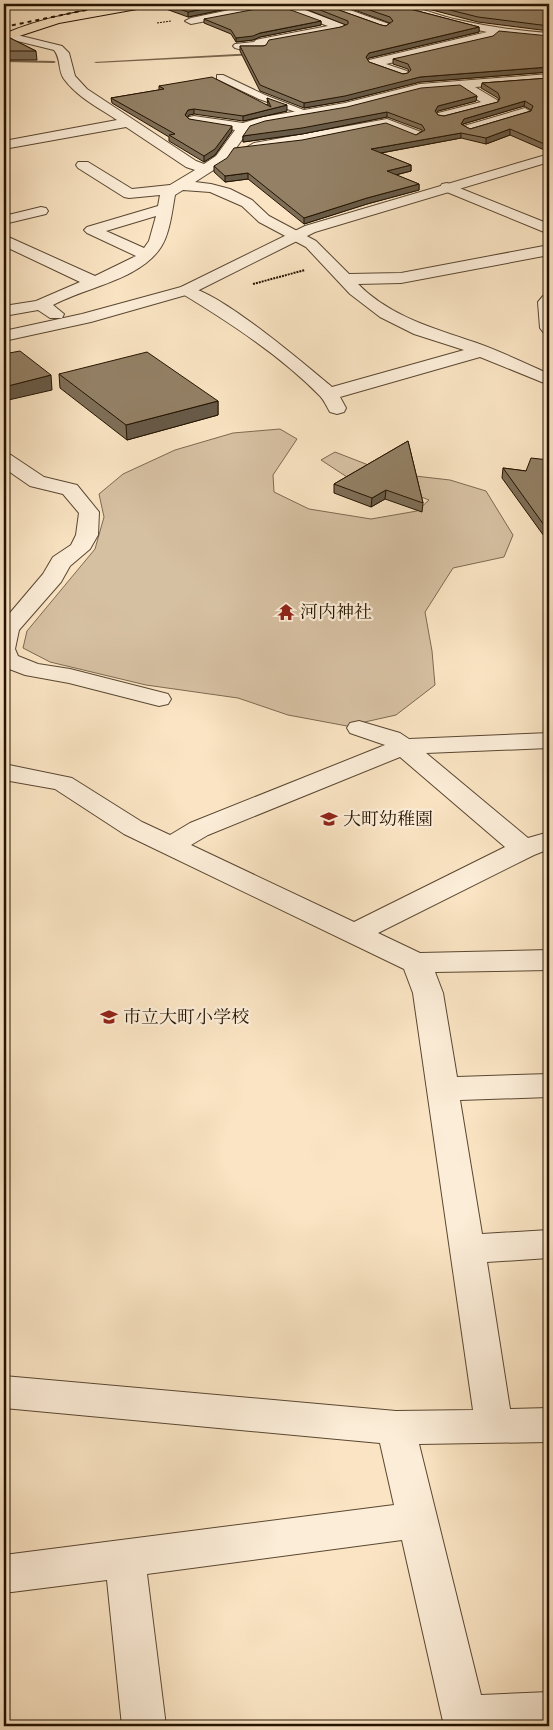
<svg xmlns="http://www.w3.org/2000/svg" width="553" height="1730" viewBox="0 0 553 1730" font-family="'EB Garamond','Noto Serif JP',serif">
	<rect width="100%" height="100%" fill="#fae4c3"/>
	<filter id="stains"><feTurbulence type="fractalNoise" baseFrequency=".004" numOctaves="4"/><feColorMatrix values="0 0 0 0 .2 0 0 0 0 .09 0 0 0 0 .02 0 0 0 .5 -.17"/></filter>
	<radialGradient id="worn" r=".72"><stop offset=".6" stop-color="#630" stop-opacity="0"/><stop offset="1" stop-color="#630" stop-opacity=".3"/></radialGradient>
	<path fill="#d6c0a2" stroke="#7d6a51" d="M280 429 297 439 273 475 274 492 309 509 371 519 417 511 429 500 404 490 347 477 321 460 335 452 389 473 450 480 486 491 513 535 504 557 453 568 425 612 432 651 435 685 396 715 347 726 288 715 238 698 146 685 50 662 23 648 27 631 95 549 104 517 99 494 123 474 175 450 233 433Z"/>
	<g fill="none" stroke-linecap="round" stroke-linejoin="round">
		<path fill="#79664d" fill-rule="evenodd" d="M255 53 257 55 96 63 94 62Z
			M4 60 54 61 56 62 54 63 4 62Z"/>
		<g stroke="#5a4731" stroke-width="2">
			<path id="service" d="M217 75H223L265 95 314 114 310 117 307 116 259 99 217 79Z"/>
		</g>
		<g stroke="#5a4731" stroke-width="2">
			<path id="minor" d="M259 4H289L345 25 347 27 341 30 267 44 266 48C257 51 244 51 235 48L233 46 235 44 254 42 256 40 260 39 328 26 277 7 191 24 185 21 191 18Z
				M318 4H333L389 24 391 26 385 29 381 28 319 6Z
				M387 4C410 4 431 13 454 19 485 26 517 31 549 33V39L498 34 492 39 386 64 407 71 409 74 407 77 403 78 369 66 367 63 369 60 487 32 446 23 388 6Z
				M9 33 62 46 69 53 75 76 87 89 196 161 204 164 216 156 235 130 189 123 187 120 189 117 194 116 243 123 263 117 345 103 420 84 549 74V82L475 87 497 100 498 103 497 106 443 120 438 119 436 116 438 113 481 102 460 89 420 92 347 111 265 125 249 130 226 162 195 182 211 184 230 189 252 200 269 216 316 241 349 274 401 273 549 245V255L401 283 358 284C389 316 433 328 474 342 500 351 525 363 549 374V385L480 357 340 397 346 408 344 412 337 414 330 412C327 407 324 400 320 396 281 356 229 322 181 293L179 290 181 287C207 280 309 368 332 387L464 350 414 334 380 317 350 294 306 247 259 222 242 206 210 192 183 190 175 195C172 211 170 233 161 247 140 280 86 287 53 305L64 314 62 318H50L38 310 4 316V306L36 301 80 282 4 246V235L95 276 136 256 87 233 84 230 87 227 158 206 160 195 129 198 124 197 78 168 76 165 78 162H88L132 189 170 185 195 170 186 167 126 127 4 149V141L117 120C99 108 77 97 64 79 58 71 61 58 54 50L5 38V34ZM156 216 149 241 144 248 106 231Z
				M525 108 531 112 530 115 469 133 462 129 464 126Z
				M387 119 421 132 423 135 416 139 386 127 254 151 247 147 254 143Z
				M447 183 549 224V234L442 190 440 187 442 184Z
				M41 207 46 208 48 211 46 214 4 224V216Z
				M549 295V333L543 332 540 328 538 302 543 296Z
				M4 453 11 455 44 477 77 485 99 512 98 535 90 549 70 566 61 582 19 630 15 649 18 656 38 664 70 669 168 694 171 699 168 704 159 706 69 683 25 675 4 667V620L43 574 53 557 71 545 76 535 79 513 63 494 30 486 4 468Z
				M359 721 400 733 409 739 549 733V748L426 753 528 838 549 832V849L534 855 378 933 420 953 549 950V970L435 972 443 993 457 1077 549 1074V1097L460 1100 482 1234 549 1230V1258L487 1262 510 1409 549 1408V1442L419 1444 481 1695 549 1692V1726H444L402 1540 147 1574 166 1726H122L107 1580 4 1593V1555L394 1505 380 1443 4 1408V1376L396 1411 473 1410 413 993 404 969 124 834 55 789 4 780V764L72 778 142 822 170 835 190 823 385 745 350 733 347 728 350 723ZM400 757 505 847 354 922 191 845 208 835Z"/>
		</g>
		<g stroke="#5a4731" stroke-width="2">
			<path id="tertiary" d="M549 154V162L315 232 193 293 91 322 4 341V331L82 314 181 287 305 226Z"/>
		</g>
		<g stroke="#241300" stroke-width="2">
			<path id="primary" d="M127 4H153L148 7 59 23 4 41V34C43 17 85 10 127 4Z"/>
		</g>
		<path stroke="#241300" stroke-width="1" stroke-dasharray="2 1" stroke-linecap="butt" d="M157 23 171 21"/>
		<path stroke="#241300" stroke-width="2" stroke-dasharray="2 1" stroke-linecap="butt" d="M253 284 305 270"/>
		<use href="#service" fill="#fcedd8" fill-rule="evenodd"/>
		<use href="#minor" fill="#fcedd8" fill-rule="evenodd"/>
		<use href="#tertiary" fill="#fcedd8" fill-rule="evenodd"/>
		<use href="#primary" fill="#fae4c3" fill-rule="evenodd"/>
		<path stroke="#241300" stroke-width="2" stroke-dasharray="4 4" stroke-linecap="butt" d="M4 27 115 4"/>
	</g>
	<path fill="#7e6e57" stroke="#241300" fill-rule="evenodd" d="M154 4H251L188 17 155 5Z
		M293 4H322L381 25 386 26 390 23 338 4H391L479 27V32L369 58 367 60 369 62 403 74 408 73 409 72 408 69 393 64V59L549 36V72L420 82 345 101 304 108 260 91 240 51V46H263L341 27 346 25Z
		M398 4H549V31L478 22 413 5Z
		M204 19 321 21V25L260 37 253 40 236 42 231 34 204 23Z
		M4 35 36 51 37 60H4Z
		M549 78V152L510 135 486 144 461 138 381 153 411 165V171L396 175 419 184V190L367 204 304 224 248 179 225 182 214 172V166L416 135 422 131V130L387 117 302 134 243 142V136L477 96 476 101 438 111 436 113 438 115 444 116 498 102 499 101 498 98 481 88 482 83ZM524 106 531 110V111L470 129 463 125V124Z
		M159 86 268 105 267 98 287 111 243 121 194 114 189 115 187 118 189 119 232 131 215 155 204 162 169 141V137L112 103 111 98 159 90Z
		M59 374 218 401V415L127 440 60 388Z
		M408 441 423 503 422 512 385 499 371 507 334 493V484Z
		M549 460V543L502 478 503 468 526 471Z"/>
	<path fill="#675a47" stroke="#241300" d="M228 4H251L188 17V12Z
		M321 21V25L260 37 253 40 236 42V38Z
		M479 27V32L369 58 365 62 366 57 369 53Z
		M549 67V72L420 82 345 101 304 108V103L420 77Z
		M477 96 476 101 438 111 434 117 435 111 438 106Z
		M525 101 524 106 463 124 460 129 461 124 464 119Z
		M287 105V111L243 121V116Z
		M194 109V114L189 115 185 121V115L188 110Z
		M387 112V117L302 134 243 142V136Z
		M232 126V131L215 155 204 162V156Z
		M510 129V135L486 144V138Z
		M461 133V138L370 155 371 149Z
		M411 165V171L387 177V171Z
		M248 173V179L225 182V176Z
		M419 184V190L367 204 304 224V218L367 198Z
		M51 375 52 390 4 401V387Z
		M218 401V415L127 440 126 425Z
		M386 490 385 499 371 507 372 498Z"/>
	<path fill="#938065" stroke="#241300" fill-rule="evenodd" d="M165 4H228L188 12Z
		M305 4H322L381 25 386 26 393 21 390 17 352 4H391L479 27 369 53 366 57 369 62 403 74 408 73 411 70 408 64 393 59 493 36 499 31 549 36V67L420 77 345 96 304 103 260 85 240 46H263L266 45 269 40 341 27 348 24V21Z
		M426 4H549V26L478 17Z
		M277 5 321 21 260 33 253 36 236 38 231 30 204 19Z
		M4 35 36 51H4Z
		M212 77 271 107 267 98 287 105 243 116 194 109 188 110 185 115 189 119 232 126 215 149 204 156 169 135 175 134 111 98 164 89 159 86Z
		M549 78V146L510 129 486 138 461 133 371 149 411 165 387 171 419 184 367 198 304 218 248 173 225 176 214 166 227 158 234 148 302 140 386 123 416 135 425 130 422 125 387 112 302 128 243 136 250 126 265 121 347 107 421 88 460 85 477 96 438 106 435 111 438 115 444 116 498 102 500 98 498 93 482 83ZM525 101 533 106 531 111 470 129 461 124 464 119Z
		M20 351 51 375 4 387V354Z
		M147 352 218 401 126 425 59 374Z
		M408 441 423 503 386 490 372 498 334 484Z
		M531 458 549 460V532L503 468 526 471Z"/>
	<defs>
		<g id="temple-bare" transform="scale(1.35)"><path d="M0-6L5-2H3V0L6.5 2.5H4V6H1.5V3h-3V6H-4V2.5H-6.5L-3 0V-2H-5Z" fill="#8f2418" stroke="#fcedd8" stroke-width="2.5" paint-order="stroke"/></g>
		<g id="school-bare" transform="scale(1.35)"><path d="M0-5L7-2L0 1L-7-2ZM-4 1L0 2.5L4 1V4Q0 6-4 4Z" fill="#8f2418" stroke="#fcedd8" stroke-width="2.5" paint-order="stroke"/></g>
	</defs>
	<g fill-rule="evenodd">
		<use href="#temple-bare" x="286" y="612"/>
		<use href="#school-bare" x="329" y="819"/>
		<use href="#school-bare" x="109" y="1017"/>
	</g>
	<g text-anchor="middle" stroke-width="4.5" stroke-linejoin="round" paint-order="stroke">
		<g font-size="18" fill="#241300" stroke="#fcedd8" text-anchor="start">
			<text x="300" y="618">河内神社</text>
			<text x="343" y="825">大町幼稚園</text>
			<text x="123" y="1023">市立大町小学校</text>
		</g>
	</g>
	<rect width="553" height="1730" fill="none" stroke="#fae4c3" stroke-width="20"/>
	<rect x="5" y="5" width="543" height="1720" fill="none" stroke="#241300" stroke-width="2.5"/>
	<rect x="10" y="10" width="533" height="1710" fill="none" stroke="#241300"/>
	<rect width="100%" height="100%" filter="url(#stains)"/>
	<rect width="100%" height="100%" fill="url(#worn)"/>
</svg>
